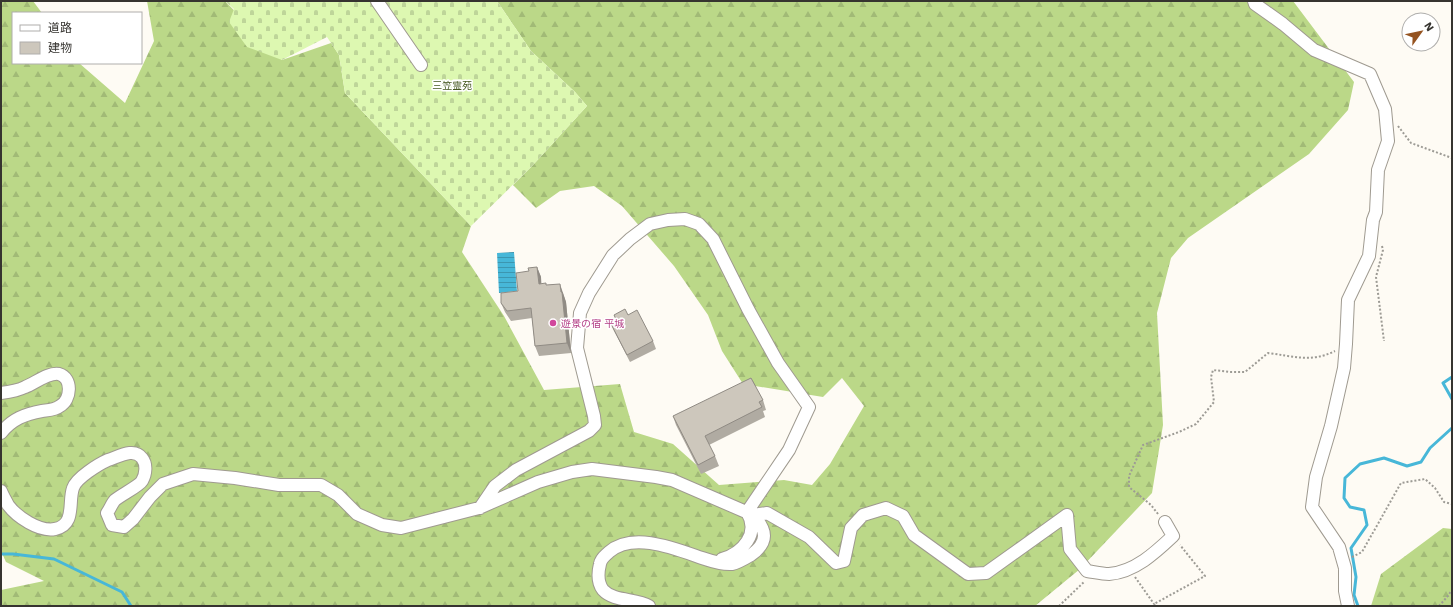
<svg xmlns="http://www.w3.org/2000/svg" width="1453" height="607" viewBox="0 0 1453 607" font-family="'Work Sans','Noto Sans JP',sans-serif">
	<defs>
		<pattern id="forest-firs" width="22" height="20" patternUnits="userSpaceOnUse"><rect width="22" height="20" fill="#bbd888"/><path d="M5 1l3.5 6h-7zM16 11l3.5 6h-7z" fill="#a1ba76"/></pattern>
		<pattern id="cemetery-stones" width="16" height="16" patternUnits="userSpaceOnUse"><rect width="16" height="16" fill="#ddf8b1"/><path d="M2 7V4a2 2 0 0 1 4 0v3zM10 15v-3a2 2 0 0 1 4 0v3z" fill="#bed599"/></pattern>
		<pattern id="water-rules" width="6" height="5" patternUnits="userSpaceOnUse"><rect width="6" height="5" fill="#47b7d8"/><path d="M0 2.5h6" fill="none" stroke="#3c96b0"/></pattern>
	</defs>
	<rect width="100%" height="100%" fill="#fefbf4"/>
	<path fill="url(#forest-firs)" d="M1 1H33L42 13H13V63H79L125 103 154 41 147 1H225L282 60 331 43 339 55 345 93 471 226 462 252 504 316 544 390 620 384 634 432 673 444 719 485 784 480 812 485 830 464 864 406 842 378 823 397 743 384 722 351 708 315 674 266 622 206 594 186 560 191 536 208 513 185 533 165 587 106 575 92 531 51 497 1H1293L1354 82 1348 110 1309 154 1188 238 1171 258 1157 313 1163 425 1152 493 1080 569 1035 606H1V590L44 581 6 562 1 551Z
		M1443 528 1452 529V606H1371L1381 574Z"/>
	<path fill="url(#cemetery-stones)" d="M225 1H497L531 51 575 92 587 106 533 165 471 226 345 93 339 55 327 37 282 60 247 47 229 22 234 9Z"/>
	<path fill="url(#water-rules)" d="M514 252 517 291 499 293 497 253Z"/>
	<g fill="none" stroke-linecap="round" stroke-linejoin="round">
		<path stroke="#47b7d8" stroke-width="3" d="M1452 377 1443 383 1452 399
			M1 554H13L54 559 122 592 131 606
			M1358 606 1354 595 1356 577 1351 548 1367 525 1364 510 1350 507 1344 498 1345 478 1360 464 1384 458 1407 466 1421 462 1430 448 1452 428"/>
		<g stroke="#9f9a90" stroke-width="14">
			<path id="minor" d="M377 1 421 65
				M1254 1 1255 4 1283 24 1314 50 1370 74 1385 109 1388 141 1378 170 1376 212 1373 220 1369 256 1348 300 1346 344 1344 368 1331 426 1316 477 1312 507 1339 547 1345 568V591L1348 606
				M1 393C9 392 17 391 25 387 34 384 48 372 59 374 73 378 71 400 60 406 55 410 49 410 42 411 25 414 12 419 1 433
				M1 491C3 496 6 501 8 505 17 517 39 532 55 529 76 525 68 502 73 488 76 478 99 464 108 460 118 457 134 447 142 458 147 464 146 474 142 481 139 486 121 495 115 500 112 503 110 509 107 513L112 525 124 527 133 519 150 497 163 484 193 474 235 478 279 485H321L338 495 357 514 382 525 401 528 479 508 538 482 572 472 592 469 656 477 672 480 753 515C767 530 769 542 751 555 746 558 738 563 732 564 723 565 711 561 702 558 676 549 633 531 609 552 605 556 601 558 600 564 598 572 597 582 603 590 614 602 636 598 649 606
				M480 508 495 486 516 470 589 431 595 425 594 416 577 348 580 313 589 293 613 255 630 239 650 224 668 220 685 219 699 224 713 239 748 309 778 363 809 407 789 450 747 512
				M753 515 767 513 809 537 836 563 844 561 851 528 863 515 886 508 903 516 914 535 968 574 986 573 1067 515 1070 549 1087 571C1094 572 1102 574 1109 574 1135 572 1156 552 1173 536L1165 522
				M722 559C743 553 760 533 747 512"/>
		</g>
		<path stroke="#9d9b95" stroke-width="2" stroke-dasharray="2 2" stroke-linecap="butt" d="M1398 126 1411 143 1452 158
			M1382 246 1383 250 1376 277 1384 341
			M1158 514 1151 505 1129 487V476L1143 445 1179 432 1196 424 1214 402 1211 377 1213 370 1230 372H1245L1268 353C1293 356 1311 363 1335 351
			M1352 557 1362 552 1401 483 1425 479 1435 488 1444 502 1452 504
			M1135 577 1154 604
			M1059 606 1084 582
			M1155 606 1154 604 1205 576 1180 545
			M1439 606 1447 597 1452 590"/>
		<use href="#minor" stroke="#fff" stroke-width="12"/>
	</g>
	<path fill="#b0aba2" d="M537 267 541 277V284L546 285 563 293 566 302 571 353 539 356 535 346 532 318 511 321 505 312 501 303 518 291 529 271Z
		M614 315H628L653 341 656 349 630 362 614 331 611 324 616 321Z
		M763 400 766 410 763 411 765 417 709 445 715 456 719 466 701 474 676 425 673 416Z"/>
	<path fill="#908b84" d="M537 267 541 277 542 294 539 284Z
		M560 284 566 302 571 353 567 343Z"/>
	<path fill="#cdc7bc" stroke="#908b84" d="M537 267 539 284 546 283V285L560 284 561 292H562L567 343 535 346 531 308 507 311 501 303V293L518 291 516 273 529 271 528 268Z
		M625 309 628 315 637 310 653 341 627 355 611 324 617 321 614 315Z
		M751 378 763 400 759 402 762 407 705 436 715 456 698 465 673 416Z"/>
	<circle fill="#d1479c" stroke="#fff" stroke-width="1.5" cx="553" cy="323" r="4"/>
	<g text-anchor="middle" stroke-width="3" stroke-linejoin="round" paint-order="stroke">
		<g font-size="10" fill="#455820" stroke="#fff">
			<text x="452" y="89">三笠霊苑</text>
		</g>
		<g font-size="10" fill="#b23c85" stroke="#fff" text-anchor="start">
			<text x="561" y="327">遊景の宿 平城</text>
		</g>
	</g>
	<rect width="1453" height="607" fill="none" stroke="#363430" stroke-width="4"/>
	<rect x="12" y="12" width="130" height="52" fill="#ffffff" stroke="#afaeac"/>
	<rect x="20" y="25" width="20" height="6" fill="#ffffff" stroke="#afaeac"/>
	<text x="48" y="32" font-size="12" fill="#363430">道路</text>
	<rect x="20" y="42" width="20" height="12" fill="#cdc7bc" stroke="#afaeac"/>
	<text x="48" y="52" font-size="12" fill="#363430">建物</text>
	<g transform="translate(1421 32) rotate(57)"><circle r="19" fill="#ffffff" stroke="#afaeac"/>
	<path d="M0-3L7 15L0 10L-7 15Z" fill="#955320"/>
	<text y="-6" font-size="11" font-weight="bold" text-anchor="middle" fill="#363430">N</text>
	</g>
</svg>
